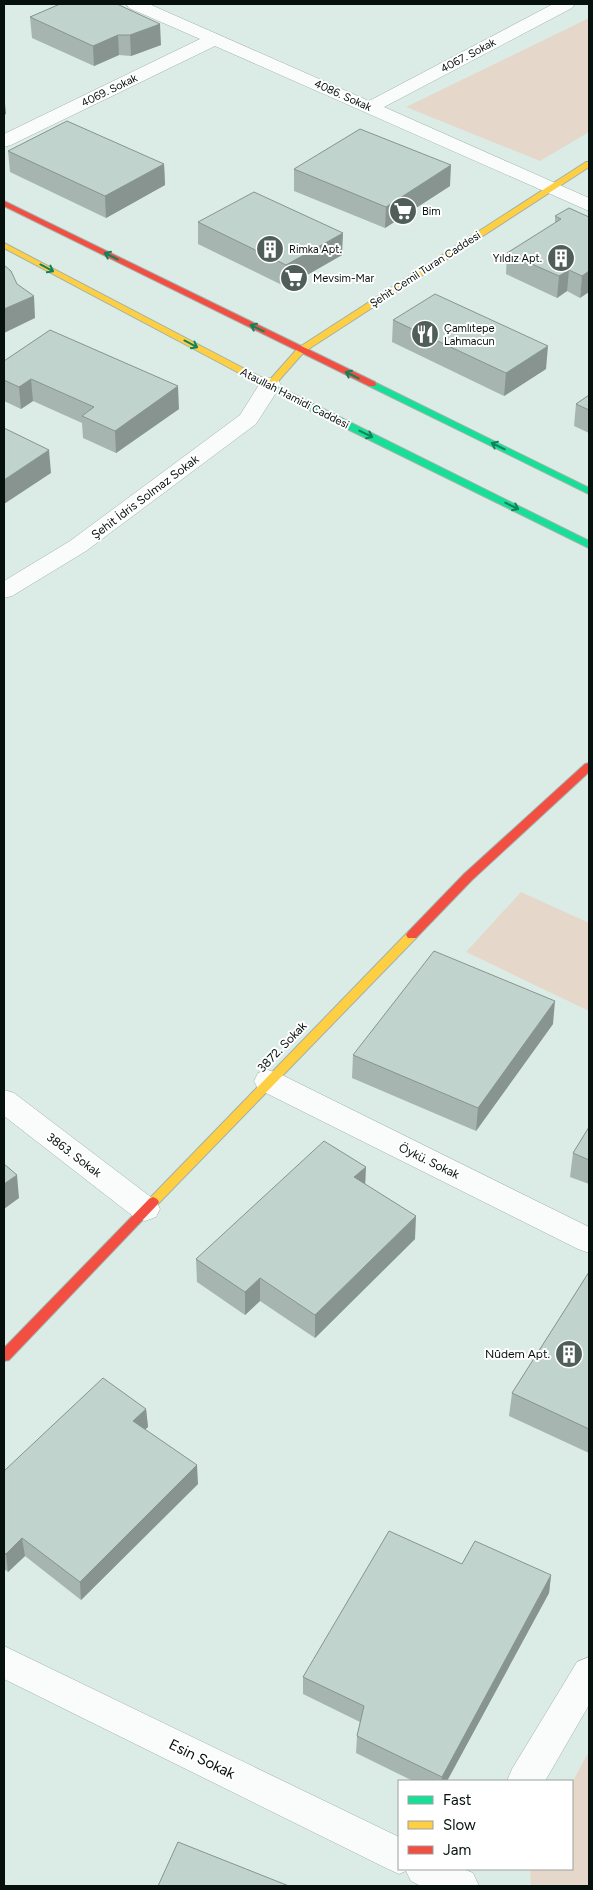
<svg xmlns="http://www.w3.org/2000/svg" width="593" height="1890" viewBox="0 0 593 1890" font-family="Figtree,sans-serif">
	<rect width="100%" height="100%" fill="#daece5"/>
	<path fill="#e6d7cb" d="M589 18V132L540 161 406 107Z
		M521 892 589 923V1011L466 952Z
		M589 1751V1886H531L530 1869H572V1783Z"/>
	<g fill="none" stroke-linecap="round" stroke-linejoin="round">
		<g stroke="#a2b1ab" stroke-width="1">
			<path id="street" d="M126 4H149L369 101 553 4H575L572 8 384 107 589 198V211L215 46 11 145 4 147V134L200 39 129 8Z
				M270 378 278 380 281 385 256 424 86 551 12 596 4 598V581L70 541 240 415 262 380Z
				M268 1070 278 1073 589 1227V1253L578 1249 258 1089 254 1081 258 1073Z
				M4 1090 14 1093 156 1201 160 1209 156 1217 145 1221 134 1217 4 1116Z
				M4 1646 399 1837V1869H463L473 1873 479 1886H421L411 1881 406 1871 399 1874 386 1868 4 1679Z
				M589 1657V1705L545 1781H507L512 1769 577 1662Z"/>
		</g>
		<g stroke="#a2b1ab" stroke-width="2">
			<path id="fast" d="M263 379 589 541V548L325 418 260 384 259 382Z
				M372 381 589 488V494L369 386V382Z"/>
		</g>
		<g stroke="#a2b1ab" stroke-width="2">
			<path id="slow" d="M586 162H589V167L304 352 273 387H267V383L298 348Z
				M4 243 266 380 267 382 263 385 260 384 4 248Z
				M412 931 418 935 416 938 157 1205H149L147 1202 149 1199 408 932Z"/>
		</g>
		<g stroke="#a2b1ab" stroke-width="2">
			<path id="jam" d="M4 201 375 382 376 384 375 386H369L4 206Z
				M589 763V772L472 880 416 938H408L406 935 408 932 464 874 585 764Z
				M153 1197 157 1199 159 1202 157 1205 9 1360 4 1361V1348L149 1199Z"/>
		</g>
		<use href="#street" fill="#f9fcfb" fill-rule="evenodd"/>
		<use href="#fast" fill="#16e098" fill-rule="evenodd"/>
		<use href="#slow" fill="#ffcf43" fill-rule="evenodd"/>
		<use href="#jam" fill="#f24e42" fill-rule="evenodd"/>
	</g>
	<path fill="#a6b5b0" d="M58 4H117L161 45 131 56 119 55 94 66 32 38 30 17 58 5Z
		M8 151 164 164 165 185 106 218 10 172Z
		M294 169 450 186 385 228 294 191Z
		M555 216 589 217 580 298 567 291 557 298 506 274 507 253 555 223Z
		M198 222 342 255 286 287 198 244Z
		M393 320 546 369 504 396 392 342Z
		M4 361 179 409 116 453 83 438 82 423 33 401 21 409 4 401Z
		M589 395V433L574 426 576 404Z
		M553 1024 476 1131 352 1078 353 1055Z
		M589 1127V1184L570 1177 573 1153Z
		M365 1184 415 1239 315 1338 260 1301 245 1315 197 1282 196 1259Z
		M589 1272V1453L509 1416 512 1393Z
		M146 1409 148 1427 145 1429 198 1484 81 1600 25 1556 8 1572 4 1569V1471Z
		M462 1564 551 1575 549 1593 447 1781H413L356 1753 357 1736 360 1722 303 1694V1677Z"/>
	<path fill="#879490" d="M160 24 161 45 131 56 130 35Z
		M118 35 119 55 94 66 93 46Z
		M4 93 6 114 4 115Z
		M164 164 165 185 106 218 105 196Z
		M451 165 450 186 385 228 386 207Z
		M343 233 342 255 286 287V265Z
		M569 270 567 291 557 298 559 276Z
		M589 271V292L580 298 582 276Z
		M34 296 35 318 4 333V309Z
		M548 346 546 369 504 396 506 373Z
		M31 379 33 401 21 409 19 387Z
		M178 386 179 409 116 453 115 431Z
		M49 450 51 473 4 504V480Z
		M555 1001 553 1024 476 1131 478 1108Z
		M366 1167 365 1190 354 1177Z
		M17 1175 19 1198 4 1209V1184Z
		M416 1216 415 1239 315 1338V1315Z
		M260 1278V1301L245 1315V1292Z
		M146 1409 148 1427 135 1439 133 1421Z
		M197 1465 198 1484 81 1600 80 1582Z
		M22 1538 25 1556 8 1572 6 1554Z
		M551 1575 549 1593 447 1781H441L442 1777Z"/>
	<path fill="#c1d3cd" stroke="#879490" d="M60 4H117L160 24 130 35H118L93 46 30 17Z
		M67 121 164 164 105 196 8 151Z
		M360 129 451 165 386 207 294 169Z
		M254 192 343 233 286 265 198 222Z
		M569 208 589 217V271L582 276 569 270 559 276 507 253 561 219 555 216Z
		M4 265 11 271 17 284 34 296 4 309Z
		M435 294 548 346 506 373 393 320Z
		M50 330 178 386 115 431 82 416 94 407 31 379 19 387 4 380V361Z
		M589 395V410L576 404Z
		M4 428 49 450 4 480Z
		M434 951 555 1001 478 1108 353 1055Z
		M589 1127V1160L573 1153Z
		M324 1141 366 1167 354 1177 416 1216 315 1315 260 1278 245 1292 196 1259Z
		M4 1164 17 1175 4 1184Z
		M589 1272V1429L512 1393Z
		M103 1378 146 1409 133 1421 197 1465 80 1582 22 1538 6 1554 4 1553V1471Z
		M389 1531 462 1564 475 1541 551 1575 442 1777 357 1736 364 1706 303 1677Z
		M178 1842 289 1886H158Z"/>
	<defs><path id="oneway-shaft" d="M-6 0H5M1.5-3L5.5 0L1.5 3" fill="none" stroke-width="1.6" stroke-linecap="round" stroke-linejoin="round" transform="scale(1.25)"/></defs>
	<g stroke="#0f8359">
		<use href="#oneway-shaft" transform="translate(111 256) rotate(-154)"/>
		<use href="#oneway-shaft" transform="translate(47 268) rotate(28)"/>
		<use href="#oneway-shaft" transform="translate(257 328) rotate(-154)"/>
		<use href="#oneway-shaft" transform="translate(191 344) rotate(28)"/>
		<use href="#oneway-shaft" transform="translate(352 375) rotate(-154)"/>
		<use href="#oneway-shaft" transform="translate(366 434) rotate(26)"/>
		<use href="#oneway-shaft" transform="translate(498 446) rotate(-154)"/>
		<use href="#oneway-shaft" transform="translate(512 506) rotate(26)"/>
	</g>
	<defs>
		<g id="supermarket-disc" transform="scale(1.4375)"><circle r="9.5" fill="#505e59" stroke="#fff"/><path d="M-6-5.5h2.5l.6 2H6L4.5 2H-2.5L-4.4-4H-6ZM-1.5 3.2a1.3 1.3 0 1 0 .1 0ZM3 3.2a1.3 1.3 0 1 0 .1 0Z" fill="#fff"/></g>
		<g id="building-disc" transform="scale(1.4375)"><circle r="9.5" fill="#505e59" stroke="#fff"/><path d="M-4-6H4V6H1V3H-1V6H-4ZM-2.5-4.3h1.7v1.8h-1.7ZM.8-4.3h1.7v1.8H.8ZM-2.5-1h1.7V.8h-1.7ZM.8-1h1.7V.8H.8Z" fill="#fff"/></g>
		<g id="restaurant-disc" transform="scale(1.4375)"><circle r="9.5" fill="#505e59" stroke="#fff"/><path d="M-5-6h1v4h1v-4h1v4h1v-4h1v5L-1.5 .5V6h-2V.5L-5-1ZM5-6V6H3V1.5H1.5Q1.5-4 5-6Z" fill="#fff"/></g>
	</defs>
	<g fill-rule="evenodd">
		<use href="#supermarket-disc" x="403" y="211"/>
		<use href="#building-disc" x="270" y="249"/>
		<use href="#building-disc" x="561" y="258"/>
		<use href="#supermarket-disc" x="294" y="278"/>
		<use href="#restaurant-disc" x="425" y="334"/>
		<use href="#building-disc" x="569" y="1354"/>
	</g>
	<g text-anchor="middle" stroke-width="4" stroke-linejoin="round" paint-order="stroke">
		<g font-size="11" fill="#06110d" stroke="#fff">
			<text transform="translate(468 55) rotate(-28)" y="4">4067. Sokak</text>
			<text transform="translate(109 90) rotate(-26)" y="4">4069. Sokak</text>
			<text transform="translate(343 95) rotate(24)" y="4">4086. Sokak</text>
			<text transform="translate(425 269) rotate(-33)" y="4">Şehit Cemil Turan Caddesi</text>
			<text transform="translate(295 398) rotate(27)" y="4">Ataullah Hamidi Caddesi</text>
		</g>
		<g font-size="11" fill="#06110d" stroke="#fff" text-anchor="start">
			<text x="422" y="215">Bim</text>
			<text x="289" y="253">Rimka Apt.</text>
			<text x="542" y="262" text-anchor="end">Yıldız Apt.</text>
			<text x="313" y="282">Mevsim-Mar</text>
			<text x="444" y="332">Çamlıtepe<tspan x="444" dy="13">Lahmacun</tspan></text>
		</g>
		<g font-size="12" fill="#06110d" stroke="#fff">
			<text transform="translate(145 497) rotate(-37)" y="4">Şehit İdris Solmaz Sokak</text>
			<text transform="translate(282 1047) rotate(-46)" y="4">3872. Sokak</text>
			<text transform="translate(74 1155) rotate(37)" y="4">3863. Sokak</text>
			<text transform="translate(429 1161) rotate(26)" y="4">Öykü. Sokak</text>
		</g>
		<g font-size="12" fill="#06110d" stroke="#fff" text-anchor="end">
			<text x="550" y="1358">Nûdem Apt.</text>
		</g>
		<g font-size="15" fill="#06110d" stroke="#fff">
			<text transform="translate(202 1759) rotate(26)" y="5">Esin Sokak</text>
		</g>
	</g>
	<rect width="593" height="1890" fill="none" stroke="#06110d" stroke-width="10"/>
	<rect x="398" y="1780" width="175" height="90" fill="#ffffff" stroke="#9ba09e"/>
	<rect x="408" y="1796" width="25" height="8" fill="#16e098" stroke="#9ba09e"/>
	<text x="443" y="1805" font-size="15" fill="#06110d">Fast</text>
	<rect x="408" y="1821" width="25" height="8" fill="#ffcf43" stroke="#9ba09e"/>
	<text x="443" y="1830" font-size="15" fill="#06110d">Slow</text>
	<rect x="408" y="1846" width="25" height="8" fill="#f24e42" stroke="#9ba09e"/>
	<text x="443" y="1855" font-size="15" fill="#06110d">Jam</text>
</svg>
